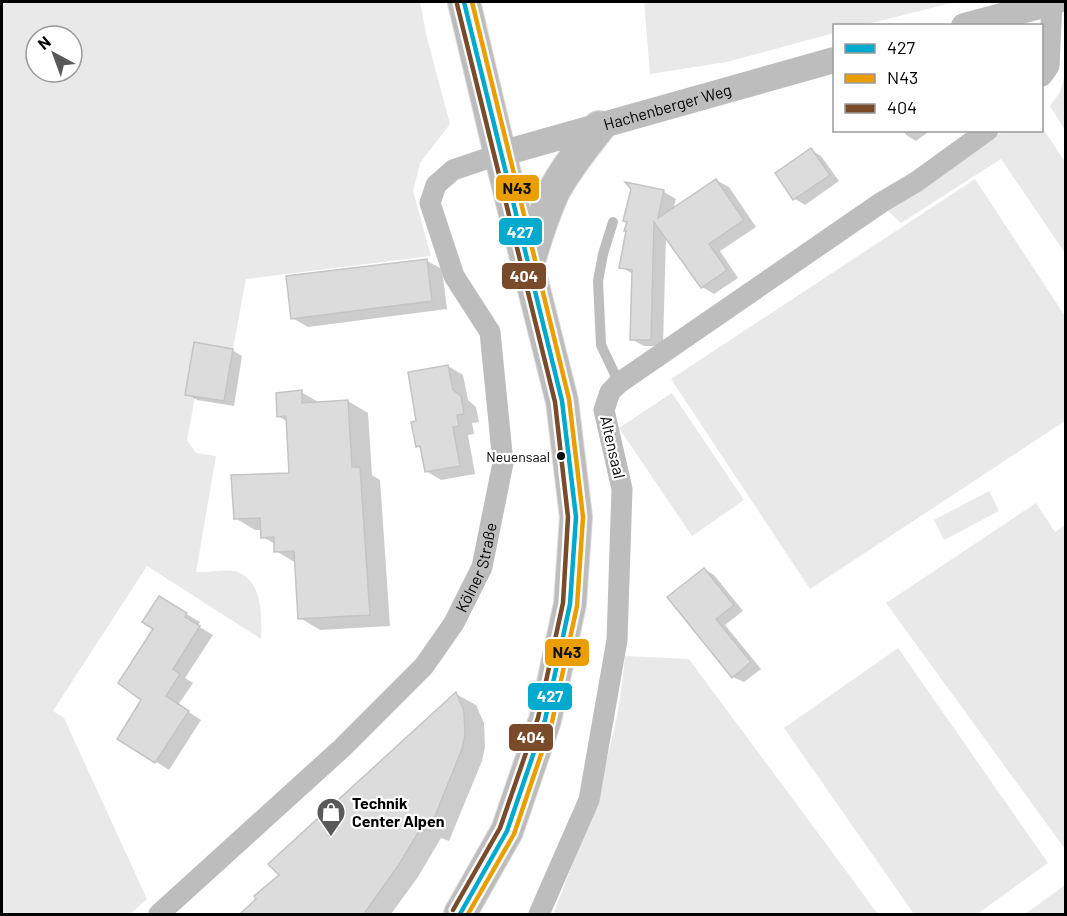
<svg xmlns="http://www.w3.org/2000/svg" width="1067" height="916" viewBox="0 0 1067 916" font-family="Barlow,sans-serif">
	<rect width="100%" height="100%" fill="#fff"/>
	<path fill="#e9e9e9" fill-rule="evenodd" d="M2 2H420L427 38 450 124 420 163 413 191 431 256 246 279 233 349 195 343 185 395 195 397 187 440 196 453 216 456 196 572C208 573 223 569 234 571 263 578 262 616 261 639L147 566 53 711 64 718 147 899 130 914H2ZM36 36H72V72H36Z
		M644 2H955L864 25 834 26V33L727 62 650 74Z
		M1065 75V130L1050 106 1060 92Z
		M1042 127 1065 162V253L1001 159 901 223 886 209 1003 131 1042 130Z
		M975 179 1065 316V421L810 589 671 379Z
		M672 393 744 500 692 536 619 428Z
		M989 491 999 511 944 540 934 520Z
		M1036 503 1055 532 1065 525V849L886 603Z
		M898 648 1048 863 977 914H914L784 728Z
		M625 656 689 659 878 914H553C579 849 603 784 617 716 621 696 623 676 625 656Z
		M1065 885V914H1025Z"/>
	<path fill="#0003" d="M903 130H931L916 141 906 135Z
		M811 150 821 156 839 181 805 205 795 199Z
		M716 180 729 187 756 227 720 251 738 278 714 294 702 287 666 236 663 346H644L631 339 633 274 621 267 664 192 676 199 673 210Z
		M427 261 442 269 447 309 308 327 292 318Z
		M232 350 242 356 234 406 197 400 187 394Z
		M448 366 463 375 468 400 476 407 479 422 472 423 474 434 468 435 475 474 441 480 426 471 422 449 417 446 418 422Z
		M301 392 320 403 348 401 368 413 372 475 380 480 390 626 320 630 300 618 296 563 276 551 275 544 263 537 262 530H255L235 518 291 474 288 422 278 416Z
		M704 569 714 575 743 611 725 625 761 669 744 682 733 677 669 597Z
		M173 606 200 622 198 626 213 635 185 678 193 683 178 705 201 720 169 770 119 738 143 700Z
		M456 694 476 705 484 723 485 747 482 761 449 841 441 838 418 877 391 914H250L281 875Z"/>
	<path fill="#dcdcdc" stroke="#c4c4c4" stroke-width="1.5" d="M811 148 830 175 793 200 775 173Z
		M716 179 744 220 709 244 727 270 701 288 654 222 651 340H630L632 270 619 268 626 231H624L627 222 623 221 631 189 625 182 664 190 658 218Z
		M427 259 432 301 291 319 286 276Z
		M194 342 233 349 224 401 185 395Z
		M448 365 453 390 461 396 464 414 457 415 459 426 453 427 460 466 425 472 420 446 416 447 411 422 416 421 408 372Z
		M302 390V403L348 400 352 467H360L370 615 298 619 294 551 274 552V537L261 538 260 518 234 519 231 475 289 473 286 416 277 417 276 393Z
		M704 568 734 605 716 619 751 662 732 678 667 597Z
		M159 596 187 613 185 617 200 626 173 669 180 674 166 696 189 711 155 763 117 739 141 700 118 683 153 629 142 622Z
		M456 692 464 711 465 735 462 749 429 831 421 828 398 866 363 915H239L256 899 254 896 279 875 268 864Z"/>
	<g fill="none" stroke-linecap="round" stroke-linejoin="round">
		<g stroke="#dbdbdb" stroke-width="34">
			<path id="primary" d="M528 265C535 240 543 216 553 193 565 169 583 148 599 127
				M460 914 507 831 545 720 570 604 576 517 562 401 500 154 464 2"/>
		</g>
		<path stroke="#bdbdbd" stroke-width="10" d="M613 222 603 254 598 281 601 345 619 383"/>
		<g stroke="#bdbdbd" stroke-width="21">
			<path d="M1042 76 1049 66 1052 2"/>
			<path id="s1" d="M159 914 342 748 424 666 454 623 482 567 503 463 490 332 454 276 430 203 436 185 453 170 500 154"/>
			<path d="M539 914 589 800 617 640 622 489 604 410 610 392 619 383 882 202 916 182 988 130"/>
		</g>
		<g stroke="#bdbdbd" stroke-width="26">
			<path d="M964 26 1055 2"/>
			<path id="s2" d="M500 154 834 60"/>
		</g>
		<use href="#primary" stroke="#bdbdbd" stroke-width="32"/>
		<g stroke="#fff" stroke-width="9">
			<path id="bus-1" d="M460 914 507 831 545 720 570 604 576 517 562 401 464 2"/>
		</g>
		<g stroke="#fff" stroke-width="9">
			<path id="bus-2" d="M468 914 514 834 552 722 577 606 583 517 569 399 472 2"/>
		</g>
		<g stroke="#fff" stroke-width="9">
			<path id="bus-3" d="M453 910 500 828 538 718 563 603 568 517 555 402 457 4"/>
		</g>
		<use href="#bus-1" stroke="#00a9ce" stroke-width="4.5"/>
		<use href="#bus-2" stroke="#eb9e00" stroke-width="4.5"/>
		<use href="#bus-3" stroke="#7a4b2a" stroke-width="4.5"/>
	</g>
	<defs>
		<g id="shop-pin" transform="scale(1.5)"><path d="M0 17L-7.5 6A9.5 9.5 0 1 1 7.5 6Z" fill="#595959" stroke="#fff"/><path d="M-5-2.5h2.3a2.7 3.5 0 0 1 5.4 0H5L5.5 6h-11ZM-1.5-2.5h3a1.5 2.3 0 0 0-3 0Z" fill="#fff"/></g>
	</defs>
	<g fill-rule="evenodd">
		<use href="#shop-pin" x="331" y="812"/>
	</g>
	<circle fill="#000" stroke="#fff" stroke-width="2" cx="561" cy="456" r="5"/>
	<g text-anchor="middle" stroke-width="4.5" stroke-linejoin="round" paint-order="stroke">
		<g font-size="14" fill="#000" stroke="#fff" text-anchor="end">
			<text x="550" y="462">Neuensaal</text>
		</g>
		<g font-size="16" fill="#000" stroke="#fff">
			<text dy="6" stroke="none"><textPath href="#s2" startOffset="174">Hachenberger Weg</textPath></text>
			<text transform="translate(613 447) rotate(77)" y="6">Altensaal</text>
			<text dy="6" stroke="none"><textPath href="#s1" startOffset="476">Kölner Straße</textPath></text>
		</g>
		<g font-size="16" font-weight="bold" fill="#000" stroke="#fff" text-anchor="start">
			<text x="352" y="809">Technik<tspan x="352" dy="18">Center Alpen</tspan></text>
		</g>
	</g>
	<g stroke="#fff" stroke-width="2">
		<rect x="495" y="174" width="45" height="28" rx="6" fill="#eb9e00"/>
		<rect x="498" y="217" width="45" height="29" rx="6" fill="#00a9ce"/>
		<rect x="501" y="262" width="46" height="28" rx="6" fill="#7a4b2a"/>
		<rect x="544" y="638" width="46" height="29" rx="6" fill="#eb9e00"/>
		<rect x="527" y="682" width="46" height="29" rx="6" fill="#00a9ce"/>
		<rect x="508" y="723" width="46" height="29" rx="6" fill="#7a4b2a"/>
	</g>
	<g font-size="16" text-anchor="middle" font-weight="bold" fill="#fff">
		<text x="520" y="238">427</text>
		<text x="524" y="282">404</text>
		<text x="550" y="702">427</text>
		<text x="531" y="743">404</text>
	</g>
	<g font-size="16" text-anchor="middle" font-weight="bold" fill="#111">
		<text x="517" y="194">N43</text>
		<text x="567" y="658">N43</text>
	</g>
	<rect width="1067" height="916" fill="none" stroke="#000000" stroke-width="6"/>
	<rect x="833" y="24" width="210" height="108" fill="#ffffff" stroke="#999999" stroke-width="1.5"/>
	<rect x="845" y="44" width="30" height="9" fill="#00a9ce" stroke="#999999" stroke-width="1.5"/>
	<text x="887" y="54" font-size="18" fill="#000000">427</text>
	<rect x="845" y="74" width="30" height="9" fill="#eb9e00" stroke="#999999" stroke-width="1.5"/>
	<text x="887" y="84" font-size="18" fill="#000000">N43</text>
	<rect x="845" y="104" width="30" height="9" fill="#7a4b2a" stroke="#999999" stroke-width="1.5"/>
	<text x="887" y="114" font-size="18" fill="#000000">404</text>
	<g transform="translate(54 54) rotate(319)"><circle r="28" fill="#ffffff" stroke="#999999" stroke-width="1.5"/>
	<path d="M0-4.5L10 22L0 15L-10 22Z" fill="#595959"/>
	<text y="-9" font-size="16" font-weight="bold" text-anchor="middle" fill="#000000">N</text>
	</g>
</svg>
